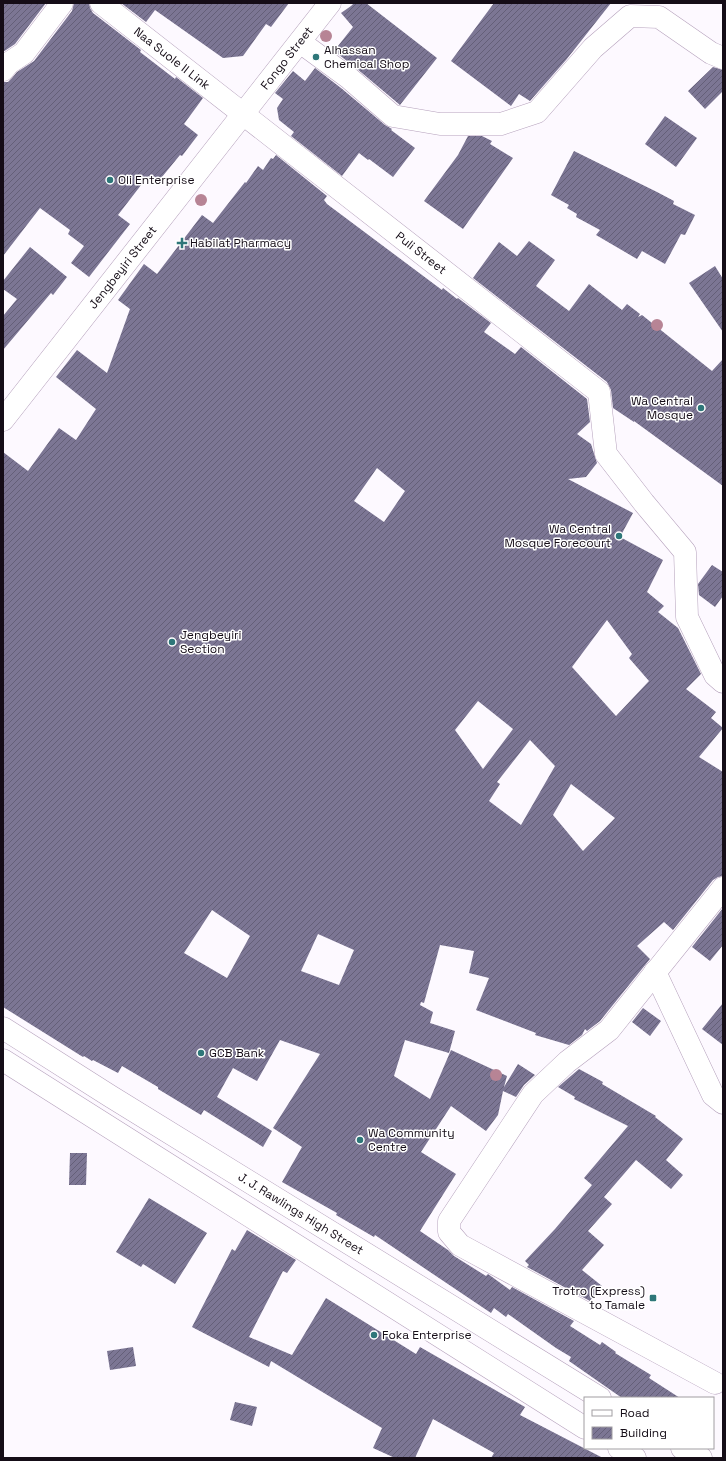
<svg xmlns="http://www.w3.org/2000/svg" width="726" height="1461" viewBox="0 0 726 1461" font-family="'Space Grotesk',sans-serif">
	<defs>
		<pattern id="building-hatch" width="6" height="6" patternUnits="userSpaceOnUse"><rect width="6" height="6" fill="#7c7694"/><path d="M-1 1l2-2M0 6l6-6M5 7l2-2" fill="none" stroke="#645f78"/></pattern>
	</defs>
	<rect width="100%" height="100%" fill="#fdf9ff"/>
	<path fill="url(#building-hatch)" fill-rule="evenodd" d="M3 3H46L15 44 3 52Z
		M74 3H89L90 8 93 13 141 50 140 52 175 79 176 77 203 98 184 124 198 135 182 156 180 155 157 183 148 176 118 215 130 224 89 277 71 263 84 246 68 234 70 230 40 208 3 256V82H8L12 78 17 72 34 61 72 11Z
		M121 3H289L271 27 266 24 243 56 223 58 155 10 146 22Z
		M354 3H366L437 58 400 105 356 68 334 51 353 27 341 13 351 6Z
		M494 3H611L566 60 530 101 519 94 511 106 451 61Z
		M713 67 723 70V91L705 109 688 91Z
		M315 68 341 88 385 125 392 129 391 130 415 148 393 177 369 159 368 160 359 153 342 176 291 136 294 132 279 120 277 108 283 99 275 93 293 71 305 81Z
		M665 116 697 138 676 167 645 144Z
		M468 136H482L492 141 490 144 513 158 463 229 424 201 458 155Z
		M574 151 657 192 674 201 673 204 695 215 685 235 681 234 665 264 642 251 637 259 596 235 600 230 576 217 577 214 567 208 569 205 551 195Z
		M276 155 327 196 324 200 327 204 442 290 443 288 457 299 458 298 491 323 484 332 515 354 521 347 587 399 590 422 577 434 591 444 597 463 586 477 568 479 633 513 620 537 663 560 647 592 664 606 658 612 678 628 701 674 686 689 716 712 711 718 723 728 699 757 723 772V876L718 877 713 880 673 930 664 922 637 946 650 959 600 1021 587 1031 585 1029 582 1035 569 1045 535 1035 536 1033 476 1010 489 978 469 973 474 951 440 945 424 1003 421 1002 420 1005 433 1012 430 1023 455 1031 449 1053 405 1040 394 1076 430 1099 451 1050 507 1076 504 1087 518 1064 535 1075 524 1085 516 1097 503 1091 498 1115 486 1131 451 1106 421 1152 456 1174 420 1231 448 1250 454 1256 486 1276 488 1274 510 1290 512 1287 574 1321 570 1326 600 1345 602 1342 616 1352 615 1353 651 1375 649 1378 680 1398H622L569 1361 571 1357 556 1348 508 1314 506 1317 494 1308 491 1313 375 1235 374 1237 336 1215 337 1213 282 1182 302 1147 273 1128 320 1054 280 1040 257 1081 233 1068 217 1097 272 1131 263 1147 204 1110 201 1115 158 1089V1087L122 1066 118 1073 93 1060 92 1061 84 1056 83 1057 3 1007V452L28 471 59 428 76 440 96 409 56 377 77 350 107 373 130 309 118 300 144 264 157 274 202 215 213 223 245 182 246 183 258 166 263 170 271 158 273 159ZM377 468 405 491 384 522 354 501ZM607 620 632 654 629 658 649 681 616 716 572 667ZM478 701 513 729 483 769 455 730ZM530 740 555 766 521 825 489 801 500 784 497 782ZM571 784 615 818 583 851 553 815ZM212 910 250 936 227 978 184 953ZM318 934 354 950 339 985 301 971Z
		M529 241 555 260 536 286 569 311 589 284 622 310 627 304 640 314 638 317 642 315 712 371 723 359V486L634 421V422L613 408 611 390 607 382 473 278 499 242 517 256Z
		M30 247 67 277 53 295 51 293 3 350V316L17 299 3 289V281Z
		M715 266 723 279V332L689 283Z
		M712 565 723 572V596L715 607 699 595 698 584Z
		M723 908V945L710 961 692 947Z
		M723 1003V1045L702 1029Z
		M643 1008 661 1021 650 1036 632 1022Z
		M579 1069 603 1082 602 1084 656 1116 655 1117 683 1139 666 1160 683 1175 671 1189 636 1160 604 1197 612 1204 588 1231 604 1245 582 1270 602 1286 590 1301 527 1267 529 1265 525 1261 555 1229 592 1185 584 1178 628 1126 574 1099 575 1097 558 1087Z
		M70 1153H87L86 1185H69Z
		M149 1198 207 1233 175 1284 143 1264 141 1267 116 1252Z
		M247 1230 296 1260 287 1273 283 1271 249 1337 292 1355 326 1298 416 1354 420 1347 525 1407 520 1415 603 1458H491L494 1453 433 1419 415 1458H395L373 1448 382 1428 271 1361 269 1367 192 1327 232 1249 235 1251Z
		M133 1347 136 1366 110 1370 107 1351Z
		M235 1402 257 1407 252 1426 230 1420Z"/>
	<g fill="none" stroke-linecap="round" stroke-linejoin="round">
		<g stroke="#b5a1bc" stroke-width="23">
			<g id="minor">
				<path id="s1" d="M101 3 599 392 606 454 644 503 685 552 687 617 715 675 723 682"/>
				<path d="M300 42 349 78 393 116 440 124H501L537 112 593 48 630 16 659 17 711 53 723 58"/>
				<path d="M3 70 9 63 24 53 62 3"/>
				<path id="s2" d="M3 420 330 3"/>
				<path d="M655 972 713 1095 723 1103"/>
				<path d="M715 1383 460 1245 449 1232V1221L533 1094 567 1062 609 1030 723 888"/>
			</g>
		</g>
		<g stroke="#b5a1bc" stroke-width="23">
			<g id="primary">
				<path id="s3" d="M3 1028 110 1096 600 1398"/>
				<path d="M3 1060 585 1428"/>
				<path d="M619 1448 635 1458"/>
				<path d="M682 1448 701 1458"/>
			</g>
		</g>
		<use href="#minor" stroke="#fff" stroke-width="22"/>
		<use href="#primary" stroke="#fff" stroke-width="22"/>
	</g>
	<g fill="#b78495">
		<circle cx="326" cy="36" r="6"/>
		<circle cx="201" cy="200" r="6"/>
		<circle cx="657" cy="325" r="6"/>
		<circle cx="496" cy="1075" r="6"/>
	</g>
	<g fill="#2e7779" stroke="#fff" stroke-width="1.5">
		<circle cx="316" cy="57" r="4"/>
		<circle cx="110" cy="180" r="4"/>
		<path d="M180 237h4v4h4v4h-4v4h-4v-4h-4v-4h4z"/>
		<circle cx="701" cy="408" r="4"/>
		<circle cx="619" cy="536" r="4"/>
		<circle cx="172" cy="642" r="4"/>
		<circle cx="201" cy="1053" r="4"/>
		<circle cx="360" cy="1140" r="4"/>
		<rect x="649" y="1294" width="8" height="8" rx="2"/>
		<circle cx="374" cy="1335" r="4"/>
	</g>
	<g text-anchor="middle" stroke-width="3" stroke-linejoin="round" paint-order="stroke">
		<g font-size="12" fill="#150d17" stroke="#fff" text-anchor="start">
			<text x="324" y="54">Alhassan<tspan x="324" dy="14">Chemical Shop</tspan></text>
			<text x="118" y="184">Oli Enterprise</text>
			<text x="190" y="247">Habilat Pharmacy</text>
			<text x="693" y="405" text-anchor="end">Wa Central<tspan x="693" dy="14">Mosque</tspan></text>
			<text x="611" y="533" text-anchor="end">Wa Central<tspan x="611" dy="14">Mosque Forecourt</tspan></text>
			<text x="180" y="639">Jengbeyiri<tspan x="180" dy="14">Section</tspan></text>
			<text x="209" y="1057">GCB Bank</text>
			<text x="368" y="1137">Wa Community<tspan x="368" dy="14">Centre</tspan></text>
			<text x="645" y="1295" text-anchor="end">Trotro (Express)<tspan x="645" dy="14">to Tamale</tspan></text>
			<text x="382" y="1339">Foka Enterprise</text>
		</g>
		<g font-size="12" fill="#150d17" stroke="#fff">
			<text dy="4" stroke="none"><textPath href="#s1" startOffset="90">Naa Suole II Link</textPath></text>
			<text dy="4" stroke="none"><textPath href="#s2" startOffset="460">Fongo Street</textPath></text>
			<text dy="4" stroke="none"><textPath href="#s1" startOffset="406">Puli Street</textPath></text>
			<text dy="4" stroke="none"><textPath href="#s2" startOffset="194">Jengbeyiri Street</textPath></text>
			<text dy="4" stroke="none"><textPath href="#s3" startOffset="351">J. J. Rawlings High Street</textPath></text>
		</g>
	</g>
	<rect width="726" height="1461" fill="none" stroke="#150d17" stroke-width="8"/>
	<rect x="584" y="1397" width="130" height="52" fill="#ffffff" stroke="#a19ea2"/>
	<rect x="592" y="1410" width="20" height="6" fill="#ffffff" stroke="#a19ea2"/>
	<text x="620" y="1417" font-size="12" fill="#150d17">Road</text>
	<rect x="592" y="1427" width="20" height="12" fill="url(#building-hatch)" stroke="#a19ea2"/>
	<text x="620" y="1437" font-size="12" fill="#150d17">Building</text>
</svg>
